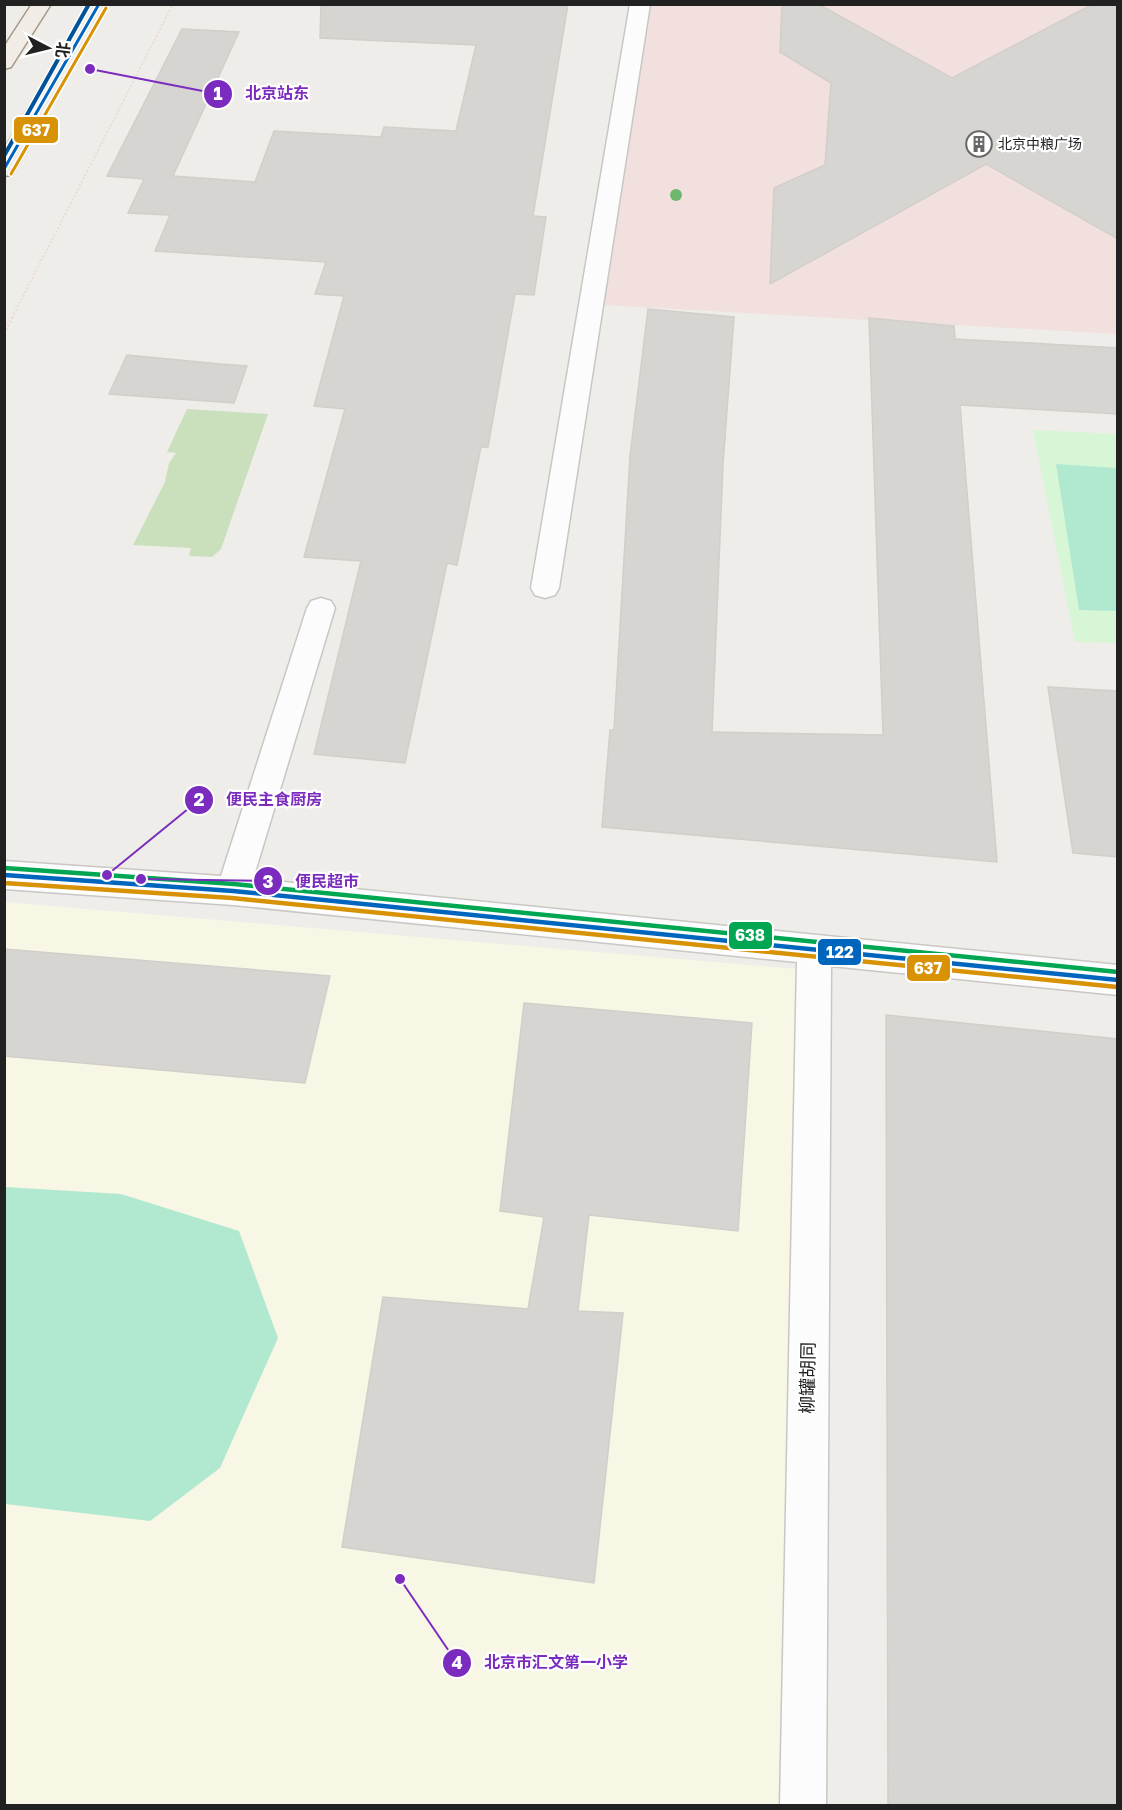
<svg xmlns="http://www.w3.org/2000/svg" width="1122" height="1810" viewBox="0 0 1122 1810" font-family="'Golos Text','Noto Sans SC',sans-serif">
	<rect width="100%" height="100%" fill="#efede9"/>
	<path fill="#f1e0de" d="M647 5H1117V334L602 305Z"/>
	<path fill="#f8f6e5" d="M4 902 797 969 809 1353 783 1805H5Z"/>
	<path fill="#cadfbc" d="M187 409 268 414 221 549 212 557 189 556 191 548 133 545 165 482 169 463 176 453 167 452Z"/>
	<path fill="#d6f6d5" d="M1033 430 1117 434V643L1075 642Z"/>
	<path fill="#b1e9d0" d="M1056 464 1117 468V611L1079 610Z
		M5 1187 121 1194 239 1231 278 1338 220 1468 150 1521 5 1504Z"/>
	<path fill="#d7d5d2" stroke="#d2ceca" stroke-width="1.5" d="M321 4H568L533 216 546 217 534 295 515 294 488 447H481L457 565 447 563 405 763 314 754 361 561 304 557 345 409 314 406 344 296 315 294 326 262 155 251 170 215 128 213 144 179 107 176 182 29 239 32 173 176 255 182 274 131 381 137 384 127 456 131 476 45 320 38Z
		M782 4H818L952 78 1093 4H1118V239L986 164 770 284 774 188 825 165 831 83 780 52Z
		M648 309 734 317 723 464 712 732 883 735 869 318 954 326 955 339 1118 348V414L960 405 997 862 602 827 610 730H614L630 456Z
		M127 355 220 364 247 366 234 403 109 394Z
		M1048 687 1118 691V857L1073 853Z
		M4 949 330 976 305 1083 4 1056Z
		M524 1003 752 1023 738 1231 589 1215 578 1311 623 1313 594 1583 342 1547 383 1297 528 1309 544 1217 500 1211Z
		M886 1015 1118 1039V1806H888Z"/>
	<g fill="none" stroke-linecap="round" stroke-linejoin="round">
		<g stroke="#c8c7c5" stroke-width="3">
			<path id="minor" d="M630 4H650L559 588 555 595 545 598 535 595 531 588Z
				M321 598 331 601 335 608 253 879 1118 965V995L831 966 826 1806H780L797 962 233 905 4 889V861L221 876 307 608 311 601Z"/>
		</g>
		<g stroke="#a69a85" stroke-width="3">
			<path id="major" d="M32 4H51L11 67 4 69V47Z
				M89 4H108L15 170 12 175 4 176V150Z"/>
		</g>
		<path stroke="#ecdbd9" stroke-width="2" stroke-dasharray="2 2" stroke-linecap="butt" d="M12 318 173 4"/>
		<path stroke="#ecdbd9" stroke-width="3" stroke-dasharray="2 2" stroke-linecap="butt" d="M4 333 13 316"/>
		<use href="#minor" fill="#fdfcfc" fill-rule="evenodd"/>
		<use href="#major" fill="#f2ece6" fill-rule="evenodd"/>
		<g stroke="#fff" stroke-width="6">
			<path id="bus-1-far1" d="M4 169 99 4"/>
		</g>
		<g stroke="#fff" stroke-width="9">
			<path id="bus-1" d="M4 875 233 891 1118 980"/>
		</g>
		<g stroke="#fff" stroke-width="6">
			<path id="bus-2-far1" d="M11 174 106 8"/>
		</g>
		<g stroke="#fff" stroke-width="9">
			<path id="bus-2" d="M4 883 232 898 1117 987"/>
		</g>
		<g stroke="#fff" stroke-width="6">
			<path id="bus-3-far1" d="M4 154 90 4"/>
		</g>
		<g stroke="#fff" stroke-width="9">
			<path id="bus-3" d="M5 868 234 884 1118 972"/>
		</g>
		<use href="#bus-1-far1" stroke="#0065bd" stroke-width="3"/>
		<use href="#bus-1" stroke="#0065bd" stroke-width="4.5"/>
		<use href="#bus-2-far1" stroke="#d79205" stroke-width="3"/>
		<use href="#bus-2" stroke="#d79205" stroke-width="4.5"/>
		<use href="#bus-3-far1" stroke="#00a651" stroke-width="3"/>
		<use href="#bus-3" stroke="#00a651" stroke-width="4.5"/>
		<g stroke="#fff" stroke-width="7">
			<path id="metro-1" d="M4 156 89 4"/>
		</g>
		<use href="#metro-1" stroke="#00529b" stroke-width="4"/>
	</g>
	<circle fill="#6db76f" cx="676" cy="195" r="6"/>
	<defs>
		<g id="building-ring" transform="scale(1.35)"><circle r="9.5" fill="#fff" stroke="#696867" stroke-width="1.5"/><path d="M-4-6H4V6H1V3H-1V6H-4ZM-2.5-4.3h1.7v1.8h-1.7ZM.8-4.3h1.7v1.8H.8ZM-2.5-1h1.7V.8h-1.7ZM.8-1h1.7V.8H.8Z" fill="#696867"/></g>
	</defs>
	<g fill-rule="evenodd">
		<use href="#building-ring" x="979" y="144"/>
	</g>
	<g text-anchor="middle" stroke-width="4.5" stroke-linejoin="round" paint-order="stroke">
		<g font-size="14" fill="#212121" stroke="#fff" text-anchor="start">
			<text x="998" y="149">北京中粮广场</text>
		</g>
		<g font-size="18" fill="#212121" stroke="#fff">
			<text transform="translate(808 1378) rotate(-89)" y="6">柳罐胡同</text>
		</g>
	</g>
	<path fill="none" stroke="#7b2cbf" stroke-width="2" d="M90 69L218 94M107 875L199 800M141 879L268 881M400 1579L457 1663"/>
	<g fill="#7b2cbf" stroke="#fff" stroke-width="2">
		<circle cx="90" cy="69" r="6"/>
		<circle cx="107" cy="875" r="6"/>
		<circle cx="141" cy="879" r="6"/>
		<circle cx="400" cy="1579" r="6"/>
		<circle cx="218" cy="94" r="15"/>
		<circle cx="199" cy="800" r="15"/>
		<circle cx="268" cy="881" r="15"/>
		<circle cx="457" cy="1663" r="15"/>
	</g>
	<g font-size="18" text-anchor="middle" font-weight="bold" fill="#fff">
		<text x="218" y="100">1</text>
		<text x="199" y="806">2</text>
		<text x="268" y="888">3</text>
		<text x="457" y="1669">4</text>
	</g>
	<g font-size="16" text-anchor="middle" font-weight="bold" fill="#7b2cbf" stroke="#fff" stroke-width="4.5" stroke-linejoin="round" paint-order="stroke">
		<text x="277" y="99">北京站东</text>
		<text x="274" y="805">便民主食厨房</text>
		<text x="327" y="887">便民超市</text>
		<text x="556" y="1668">北京市汇文第一小学</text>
	</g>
	<g stroke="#fff" stroke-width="2">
		<rect x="13" y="116" width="46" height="28" rx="6" fill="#d79205"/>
		<rect x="728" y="921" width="45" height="29" rx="6" fill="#00a651"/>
		<rect x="817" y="938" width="45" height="28" rx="6" fill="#0065bd"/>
		<rect x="906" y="954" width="45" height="28" rx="6" fill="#d79205"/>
	</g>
	<g font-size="16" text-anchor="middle" font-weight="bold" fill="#fff">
		<text x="36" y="136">637</text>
		<text x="750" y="941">638</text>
		<text x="840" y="958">122</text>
		<text x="928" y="974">637</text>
	</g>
	<rect width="1122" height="1810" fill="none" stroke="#212121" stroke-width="12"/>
	<g transform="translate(48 48) rotate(97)" stroke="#ffffff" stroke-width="4.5" paint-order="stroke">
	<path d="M0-4.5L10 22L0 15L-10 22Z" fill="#212121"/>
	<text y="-9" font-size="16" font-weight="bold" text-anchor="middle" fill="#212121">北</text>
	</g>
</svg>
